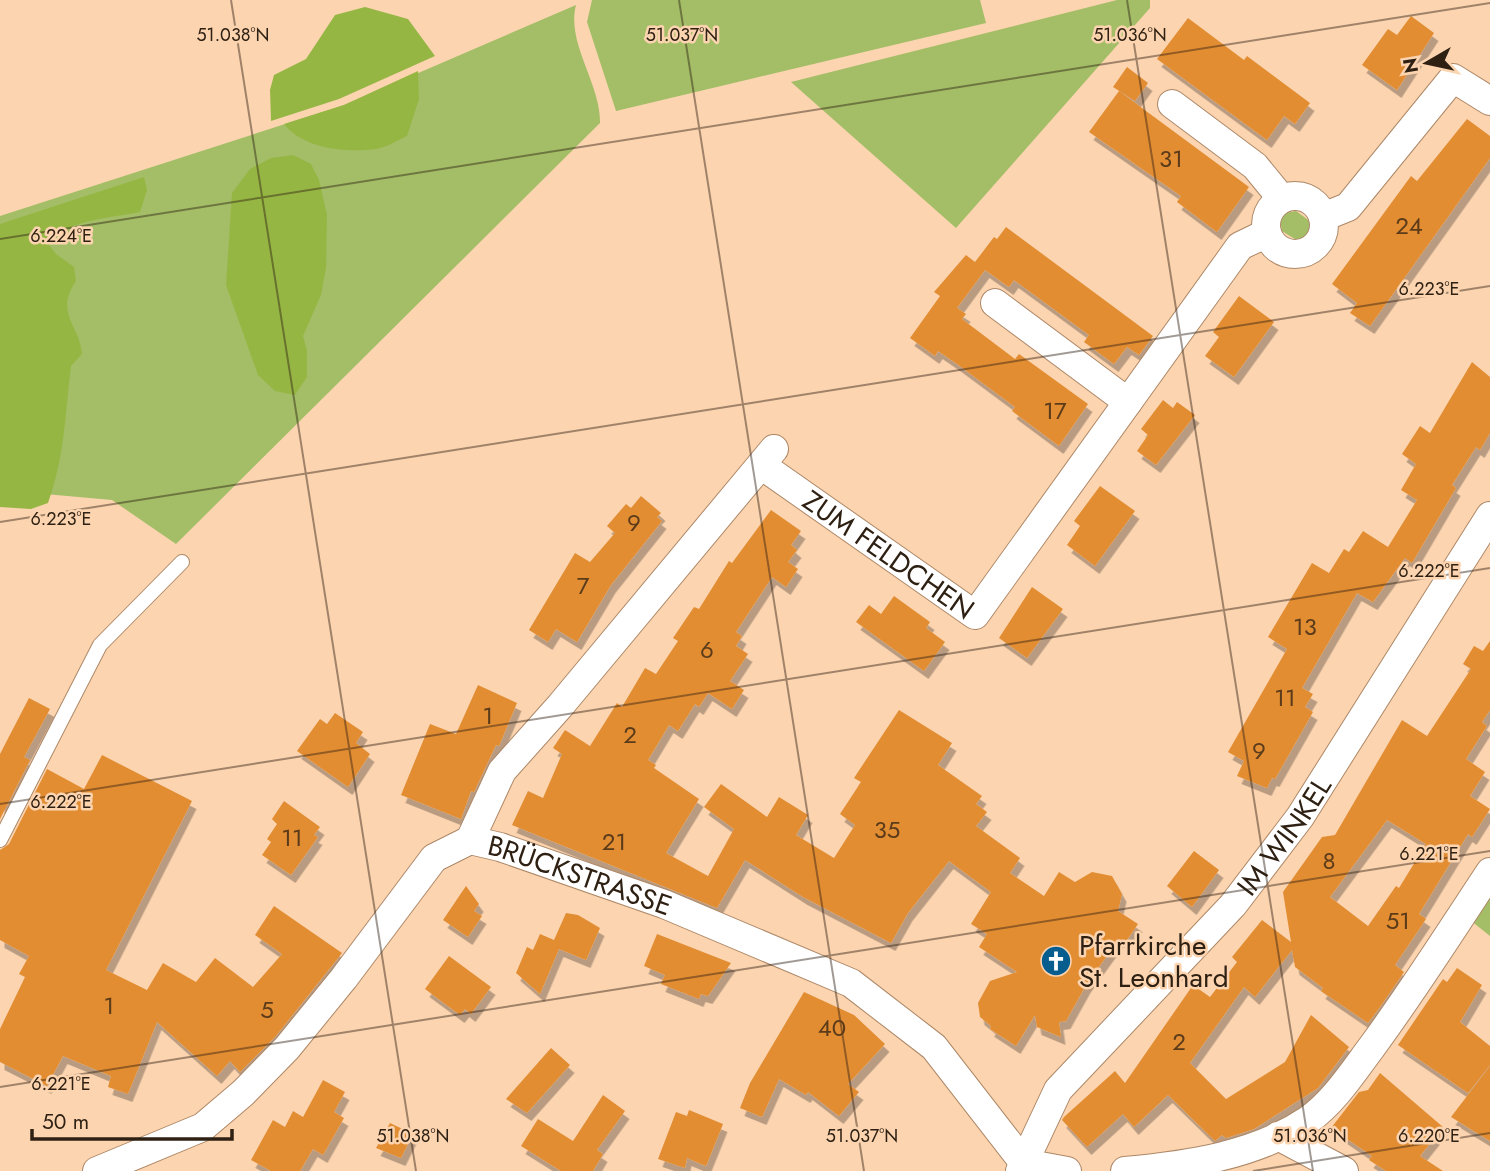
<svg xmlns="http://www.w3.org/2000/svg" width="1490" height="1171" viewBox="0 0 1490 1171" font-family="Jost,sans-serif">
	<defs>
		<filter id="shadow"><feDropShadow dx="4.5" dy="8" stdDeviation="0" flood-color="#0004"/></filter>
	</defs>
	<rect width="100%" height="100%" fill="#fcd4b0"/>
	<path fill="#a3be66" d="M592 0H980L986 23 616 111 587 22Z
		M1117 0H1150V8L956 228 791 82Z
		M576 5C566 43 601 84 600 123L176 544 112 500 0 490V216L344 105Z
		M1296 211 1311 222 1310 238 1298 241 1282 231 1280 219 1285 213Z
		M1490 890V936L1470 920Z"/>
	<path fill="#96b644" d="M365 7 408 19 435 56 339 99 271 121 270 90 274 75 306 59 335 15Z
		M418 71 419 99 407 136C398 140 386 148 376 149 346 153 304 149 284 124L344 105Z
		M293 155 311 164 319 180 327 215 326 268 321 295 303 336 307 351V377L295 395 275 391 258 375 226 285 232 193 250 169 271 158Z
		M144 177 147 190 140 212C113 218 64 219 49 245L56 254 74 267 76 281C54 314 80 325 82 354L71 366C65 414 65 456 48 503L31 509 0 507V224Z"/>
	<path fill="#e28d32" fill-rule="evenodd" filter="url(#shadow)" d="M1411 16 1434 33 1397 90 1362 65 1388 29 1397 35Z
		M1188 18 1244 60 1247 56 1310 103 1295 124 1284 116 1267 140 1157 59Z
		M1127 67 1148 83 1135 101 1113 87Z
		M1119 91 1249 187 1217 232 1177 202 1181 196 1089 132Z
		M1467 119 1490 136V158L1370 326 1350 313 1357 303 1332 284 1411 176 1417 181Z
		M1006 227 1153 336 1139 355 1127 347 1114 364 1084 342 1089 335 1014 280 1009 287 985 270 957 308 966 314 962 319 1015 359 1019 354 1088 404 1059 446 1012 411 1015 407 957 364 938 351 935 356 910 338 940 296 934 292 966 255 975 262 994 237 997 239Z
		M1239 296 1274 322 1234 377 1205 356 1219 337 1213 332Z
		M1472 362 1490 377V433L1480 450 1476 447 1452 485 1456 488 1412 563 1405 558 1373 602 1357 593 1302 688 1313 694 1305 707 1313 712 1275 779 1272 778 1267 788 1237 776 1244 761 1228 752 1287 649 1268 637 1312 563 1329 573 1344 549 1349 552 1363 531 1388 547 1417 500 1401 490 1416 464 1402 454 1420 426 1430 433Z
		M1163 400 1173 408 1177 402 1195 415 1156 465 1137 451 1148 435 1141 429Z
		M1100 486 1135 511 1095 566 1067 545 1080 526 1074 521Z
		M641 496 661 513 657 517 662 521 611 585 577 642 556 629 548 642 529 630 575 553 590 562 615 533 607 526 626 504 631 508Z
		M771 510 801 531 791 545 797 550 788 562 798 569 786 587 772 577 736 632 742 636 736 646 748 654 730 681 744 690 732 709 708 693 699 707 695 704 678 731 669 725 648 760 656 765 654 768 699 799 666 853 708 876 734 829 704 807 721 784 767 817 779 797 808 815 796 835 834 858 855 825 840 814 861 782 854 778 899 710 952 743 938 765 982 796 976 804 987 812 976 826 1020 858 1010 873 1044 896 1059 872 1075 882 1092 872 1112 876 1122 894 1118 911 1138 924 1125 943 1119 939 1086 985 1066 1021 1059 1022 1061 1037 1037 1027 1035 1015 1016 1046 990 1029 991 1026 980 1017 978 1003 990 981 1017 972 979 947 987 934 971 924 991 892 949 861 908 913 891 943 803 897 745 860 717 908 512 825 528 791 543 798 562 754 553 748 565 730 590 746 617 703 622 707 645 668 656 674 678 641 673 638 694 607 699 609 729 561 732 563Z
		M1032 587 1063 609 1027 658 999 638Z
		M894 596 930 622 926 628 945 642 924 671 856 622 869 605 881 614Z
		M1490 641V710L1482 722 1487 726 1466 759 1485 772 1470 796 1490 809 1472 837 1468 834 1419 914 1426 919 1395 965 1404 972 1380 1007 1368 1023 1321 991 1323 988 1295 967 1292 950 1255 997 1244 987 1190 1063 1226 1099 1285 1062 1311 1015 1349 1047 1318 1088 1254 1129 1226 1138 1222 1135 1215 1141 1168 1095 1134 1127 1123 1114 1087 1147 1062 1120 1064 1117 1115 1071 1125 1083 1193 985 1210 997 1237 962 1232 957 1262 920 1291 942 1283 892 1322 837 1335 835 1402 720 1427 736 1471 669 1463 664 1474 646 1483 651ZM1387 820 1426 844 1399 888 1396 886 1368 926 1330 897Z
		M478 685 517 703 499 746 496 745 474 792 471 791 461 819 401 795 430 724 456 734Z
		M29 698 50 709 24 757 30 760 0 819V754Z
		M335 713 363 732 356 743 370 754 348 787 297 751 320 719 327 724Z
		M102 755 192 801 106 970 147 990 163 963 196 982 215 958 253 987 282 954 255 935 274 906 342 953 275 1037 240 1072 230 1061 217 1076 157 1022 128 1094 108 1087 111 1076 63 1056 47 1086 0 1062V1029L25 977 19 974 29 956 0 940V850L9 844 47 769 84 789Z
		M284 801 320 827 314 835 318 837 291 875 262 855 271 842 267 839 277 824 272 819Z
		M1194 851 1219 870 1192 907 1167 886Z
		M466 886 479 904 474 911 482 916 468 937 443 920Z
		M566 913 578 915 600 928 586 960 559 949 540 994 516 973 527 947 533 950 540 934 554 940Z
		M657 934 731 963 708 996 701 994 699 999 661 984 665 975 644 966Z
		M449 956 491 987 471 1014 465 1009 460 1015 425 989Z
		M1457 968 1482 985 1460 1022 1490 1046V1065L1468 1093 1398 1045 1443 979 1447 982Z
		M804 992 854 1015 885 1044 848 1084 859 1092 839 1116 808 1092 806 1095 779 1079 762 1117 740 1108 750 1083Z
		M551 1048 570 1065 527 1113 506 1099Z
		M1490 1066V1141L1451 1117Z
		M1380 1073 1443 1127 1420 1156 1443 1171H1386L1369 1160 1372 1156 1331 1128 1359 1092 1368 1090Z
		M323 1080 345 1092 334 1112 344 1118 323 1155 313 1149 300 1171H271L251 1160 273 1120 285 1127 293 1111 303 1117Z
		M603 1095 625 1111 597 1150 603 1154 593 1171H561L521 1146 538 1119 573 1141Z
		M689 1110 723 1124 706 1166 687 1158 685 1168 658 1159 676 1112 687 1116Z
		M390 1123 413 1134 401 1158 376 1148Z"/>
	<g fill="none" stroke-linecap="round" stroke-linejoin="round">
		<g stroke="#ad8867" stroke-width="16">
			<path id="service" d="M0 840 100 645 182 562"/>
		</g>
		<g stroke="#ad8867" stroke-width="30">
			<g id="minor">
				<path d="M1172 104 1255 166 1282 199"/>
				<circle cx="1295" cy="225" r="29"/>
				<path d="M1323 217 1348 207 1453 78 1490 101"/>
				<path d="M995 303 1128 402"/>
				<path id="s1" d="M761 465 975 615 1240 246 1267 233"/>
				<path d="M470 840 502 771 560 706 774 449"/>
				<path d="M1278 1136 1344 1171"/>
				<path d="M1024 1163 1067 1171"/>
				<path id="s2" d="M97 1171 203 1127 243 1093 287 1048 344 978 434 858 470 840 500 847 664 904 851 983 934 1047 1024 1163"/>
				<path id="s3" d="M1020 1171 1058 1090 1233 905 1300 817 1490 516"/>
				<path d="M1125 1171C1187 1165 1255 1156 1308 1120 1333 1103 1353 1072 1371 1048 1413 991 1451 931 1490 872"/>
			</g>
		</g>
		<use href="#service" stroke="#fff" stroke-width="14"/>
		<use href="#minor" stroke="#fff" stroke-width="28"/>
	</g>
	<path fill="none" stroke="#2e2012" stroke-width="2" stroke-opacity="0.45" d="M231 0 416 1171M679 0 864 1171M1127 0 1313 1171M0 239 1490 3M0 522 1490 286M0 804 1490 568M0 1087 1490 851M1253 1171 1490 1133"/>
	<defs>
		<g id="church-disc" transform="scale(1.575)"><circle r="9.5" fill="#085d8f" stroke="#fcd4b0"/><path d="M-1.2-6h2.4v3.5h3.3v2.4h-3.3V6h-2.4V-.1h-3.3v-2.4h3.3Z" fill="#fff"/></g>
	</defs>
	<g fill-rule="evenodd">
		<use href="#church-disc" x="1056" y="961"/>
	</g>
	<g text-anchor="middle" stroke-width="5" stroke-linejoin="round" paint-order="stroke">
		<g font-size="24" fill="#5b3b1a">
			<text x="1171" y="167">31</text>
			<text x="1409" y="234">24</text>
			<text x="1055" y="419">17</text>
			<text x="634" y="531">9</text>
			<text x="583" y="594">7</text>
			<text x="1305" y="635">13</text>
			<text x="707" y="658">6</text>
			<text x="1285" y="706">11</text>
			<text x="488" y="724">1</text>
			<text x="630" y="743">2</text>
			<text x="1259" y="759">9</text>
			<text x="887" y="838">35</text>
			<text x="292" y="846">11</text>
			<text x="614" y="850">21</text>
			<text x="1329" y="869">8</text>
			<text x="1398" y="929">51</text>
			<text x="109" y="1014">1</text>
			<text x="267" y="1018">5</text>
			<text x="832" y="1036">40</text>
			<text x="1179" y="1050">2</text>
		</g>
		<g font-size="28" fill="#2e2012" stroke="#fcd4b0">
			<text dy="10" stroke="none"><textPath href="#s1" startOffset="156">ZUM FELDCHEN</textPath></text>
			<text dy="10" stroke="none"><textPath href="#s3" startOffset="430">IM WINKEL</textPath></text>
			<text dy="10" stroke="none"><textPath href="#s2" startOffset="626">BRÜCKSTRASSE</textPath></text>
		</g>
		<g font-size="28" fill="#2e2012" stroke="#fcd4b0" text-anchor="start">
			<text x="1079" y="955">Pfarrkirche<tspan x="1079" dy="32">St. Leonhard</tspan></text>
		</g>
	</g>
	<g font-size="18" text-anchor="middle" fill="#2e2012" stroke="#fcd4b0" stroke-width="5" stroke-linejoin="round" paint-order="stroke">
		<text x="233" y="41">51.038°N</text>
		<text x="682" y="41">51.037°N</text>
		<text x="1130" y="41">51.036°N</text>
		<text x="61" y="242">6.224°E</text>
		<text x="1429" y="295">6.223°E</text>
		<text x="61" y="525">6.223°E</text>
		<text x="1429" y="577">6.222°E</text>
		<text x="61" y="808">6.222°E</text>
		<text x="1429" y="860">6.221°E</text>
		<text x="61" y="1090">6.221°E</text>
		<text x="1429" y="1142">6.220°E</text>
		<text x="413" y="1142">51.038°N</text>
		<text x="862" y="1142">51.037°N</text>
		<text x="1310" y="1142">51.036°N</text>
	</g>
	<g transform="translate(1427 63) rotate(261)" stroke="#fcd4b0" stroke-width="5" paint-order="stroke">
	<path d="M0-5L12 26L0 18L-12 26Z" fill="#2e2012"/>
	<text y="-10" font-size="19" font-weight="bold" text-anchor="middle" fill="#2e2012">N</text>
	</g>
	<path d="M32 1129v10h200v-10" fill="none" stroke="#2e2012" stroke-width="3.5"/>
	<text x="42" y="1129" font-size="21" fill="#2e2012" stroke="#fcd4b0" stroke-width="5" paint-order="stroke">50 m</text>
</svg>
